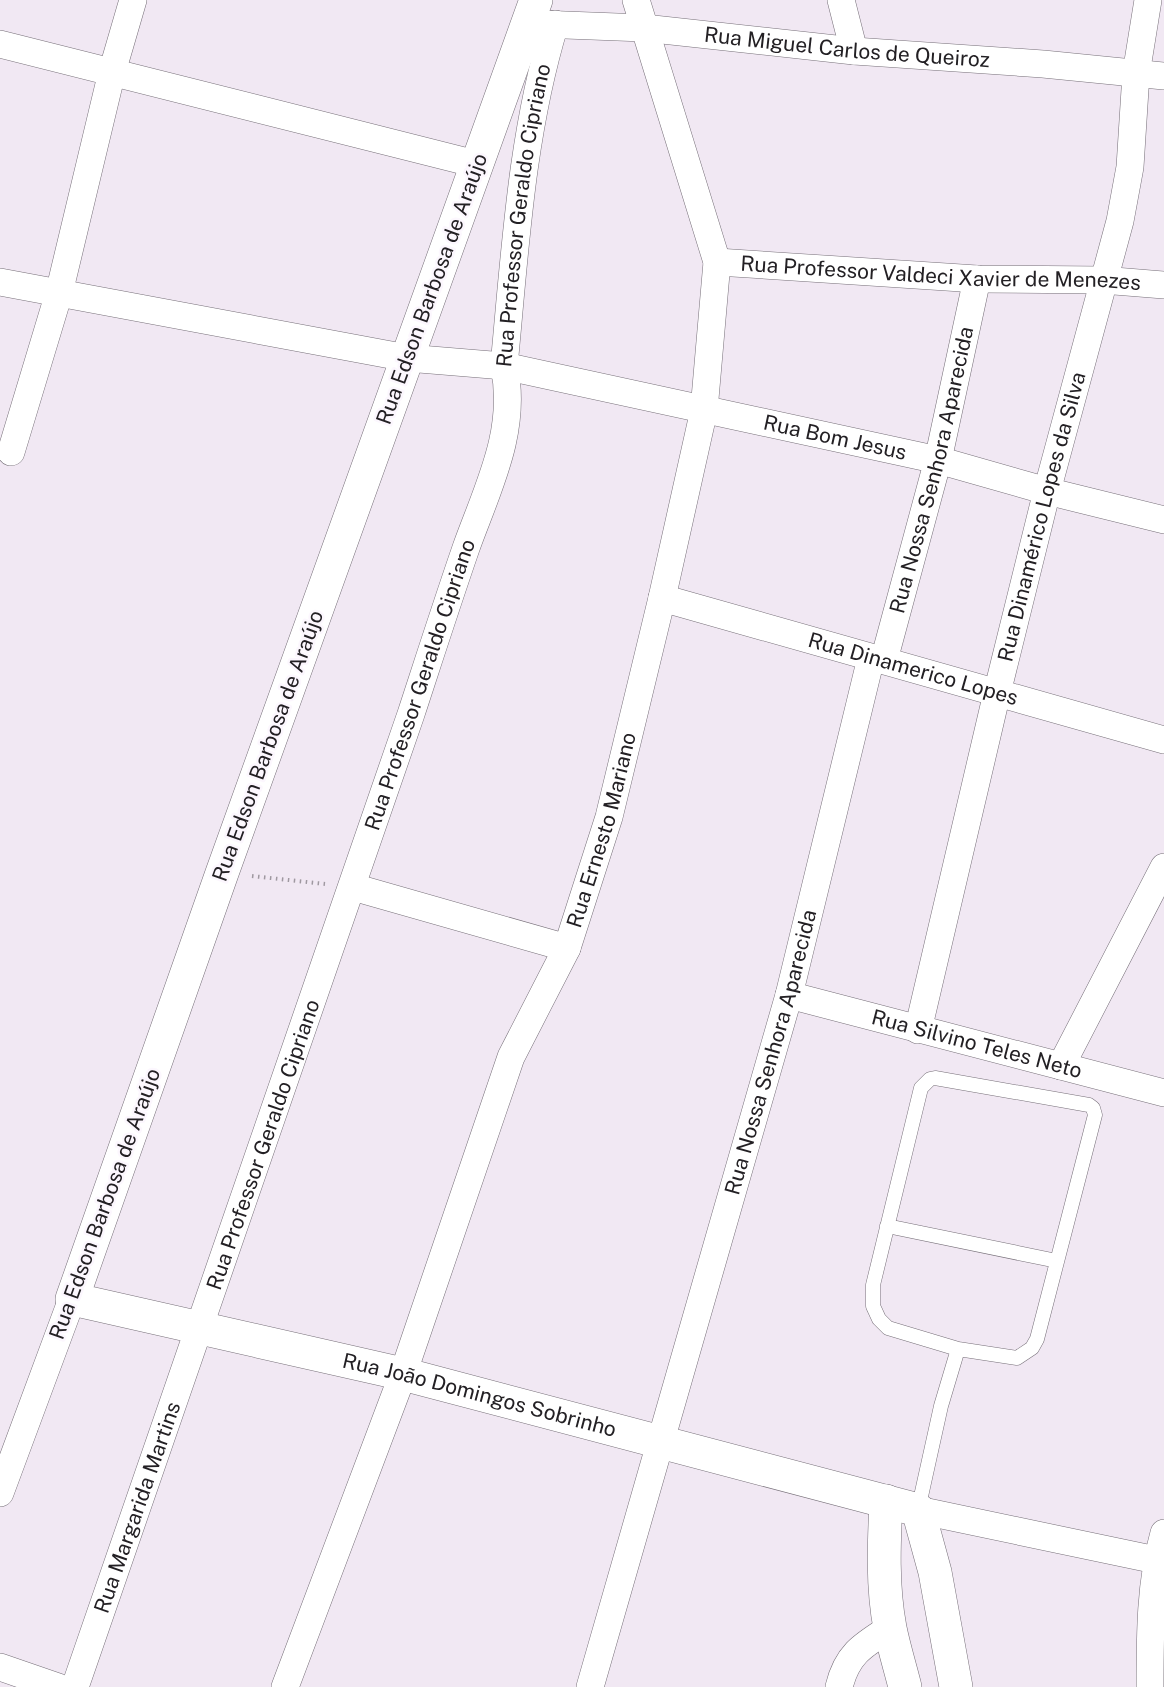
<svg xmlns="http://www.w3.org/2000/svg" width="1164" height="1687" viewBox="0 0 1164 1687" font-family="'Public Sans',sans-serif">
	<rect width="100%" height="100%" fill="#f1e8f3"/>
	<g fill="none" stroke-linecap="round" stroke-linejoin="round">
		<g stroke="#766f78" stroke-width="15">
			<path id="lane" d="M887 1226 1057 1261
				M918 1510 941 1406 958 1349 1017 1358 1032 1348 1037 1339 1095 1115 1093 1108 1089 1105 935 1078 930 1079 921 1088 873 1285V1306L879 1319 888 1328 958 1349"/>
		</g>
		<g stroke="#766f78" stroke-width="28">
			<g id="street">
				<path d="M841 0 854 51"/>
				<path id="s1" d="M539 24 644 28 854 51 1043 64 1164 76"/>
				<path d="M0 44 476 164"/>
				<path id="s2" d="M717 262 977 279 1102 280 1164 285"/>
				<path id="s3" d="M0 282 407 358 504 366 938 460 1047 491 1164 520"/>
				<path d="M11 452 59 293 112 72 133 0"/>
				<path id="s4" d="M662 598 1164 740"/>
				<path id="s5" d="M884 660 938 460 977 279"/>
				<path d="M353 887 567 948"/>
				<path id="s6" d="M789 995 1164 1093"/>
				<path id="s7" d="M918 1030 997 693 1047 491 1120 221 1130 167 1136 74 1148 0"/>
				<path d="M1061 1066 1164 867"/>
				<path d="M0 1493 72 1299"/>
				<path d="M918 1510 1156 1560"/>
				<path d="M0 1667 58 1687"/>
				<path id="s8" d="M75 1687C188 1363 301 1039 411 714 429 659 447 603 466 548 487 489 518 431 504 366 515 252 521 135 555 24"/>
				<path id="s9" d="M285 1687 403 1374 511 1057 567 948 609 817 662 598 704 410 717 262 636 0"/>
				<path id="s10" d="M590 1687 789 995 871 658"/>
				<path d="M839 1687C847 1654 863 1645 890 1628"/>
				<path d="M1150 1687C1150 1636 1150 1582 1164 1533"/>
			</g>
		</g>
		<g stroke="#766f78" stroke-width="34">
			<g id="secondary">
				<path id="s11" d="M536 0 222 873 72 1299 403 1374 918 1510 935 1572 956 1687"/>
				<path d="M886 1501C884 1543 882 1586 890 1628 894 1648 900 1667 905 1687"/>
			</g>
		</g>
		<path stroke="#9f98a0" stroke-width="4" stroke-dasharray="1.5 4.5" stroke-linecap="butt" d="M252 876 325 884"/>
		<use href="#lane" stroke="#fff" stroke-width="14"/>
		<use href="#street" stroke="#fff" stroke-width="27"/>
		<use href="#secondary" stroke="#fff" stroke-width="33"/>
	</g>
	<g text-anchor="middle" stroke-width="5" stroke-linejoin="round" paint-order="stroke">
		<g font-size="21" fill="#232024" stroke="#fcf7fe">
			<text dy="7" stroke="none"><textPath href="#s1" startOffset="309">Rua Miguel Carlos de Queiroz</textPath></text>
			<text dy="7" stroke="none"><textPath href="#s8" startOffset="1545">Rua Professor Geraldo Cipriano</textPath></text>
			<text dy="7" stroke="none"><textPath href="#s2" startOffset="224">Rua Professor Valdeci Xavier de Menezes</textPath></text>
			<text transform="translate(432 289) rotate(-70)" y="7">Rua Edson Barbosa de Araújo</text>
			<text dy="7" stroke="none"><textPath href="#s3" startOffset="850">Rua Bom Jesus</textPath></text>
			<text dy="7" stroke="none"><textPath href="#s5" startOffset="196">Rua Nossa Senhora Aparecida</textPath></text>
			<text dy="7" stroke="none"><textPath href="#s7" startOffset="528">Rua Dinamérico Lopes da Silva</textPath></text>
			<text dy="7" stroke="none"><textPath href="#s4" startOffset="261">Rua Dinamerico Lopes</textPath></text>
			<text dy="7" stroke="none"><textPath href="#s8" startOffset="1060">Rua Professor Geraldo Cipriano</textPath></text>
			<text transform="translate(268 746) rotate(-70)" y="7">Rua Edson Barbosa de Araújo</text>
			<text dy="7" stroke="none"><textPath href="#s9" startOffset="915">Rua Ernesto Mariano</textPath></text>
			<text dy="7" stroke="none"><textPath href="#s6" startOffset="194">Rua Silvino Teles Neto</textPath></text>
			<text dy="7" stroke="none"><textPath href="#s10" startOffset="660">Rua Nossa Senhora Aparecida</textPath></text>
			<text dy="7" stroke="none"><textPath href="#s8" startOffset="574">Rua Professor Geraldo Cipriano</textPath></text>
			<text transform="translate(105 1204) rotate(-70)" y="7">Rua Edson Barbosa de Araújo</text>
			<text dy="7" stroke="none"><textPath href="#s11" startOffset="1798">Rua João Domingos Sobrinho</textPath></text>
			<text dy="7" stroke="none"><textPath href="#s8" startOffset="190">Rua Margarida Martins</textPath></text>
		</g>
	</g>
</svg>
